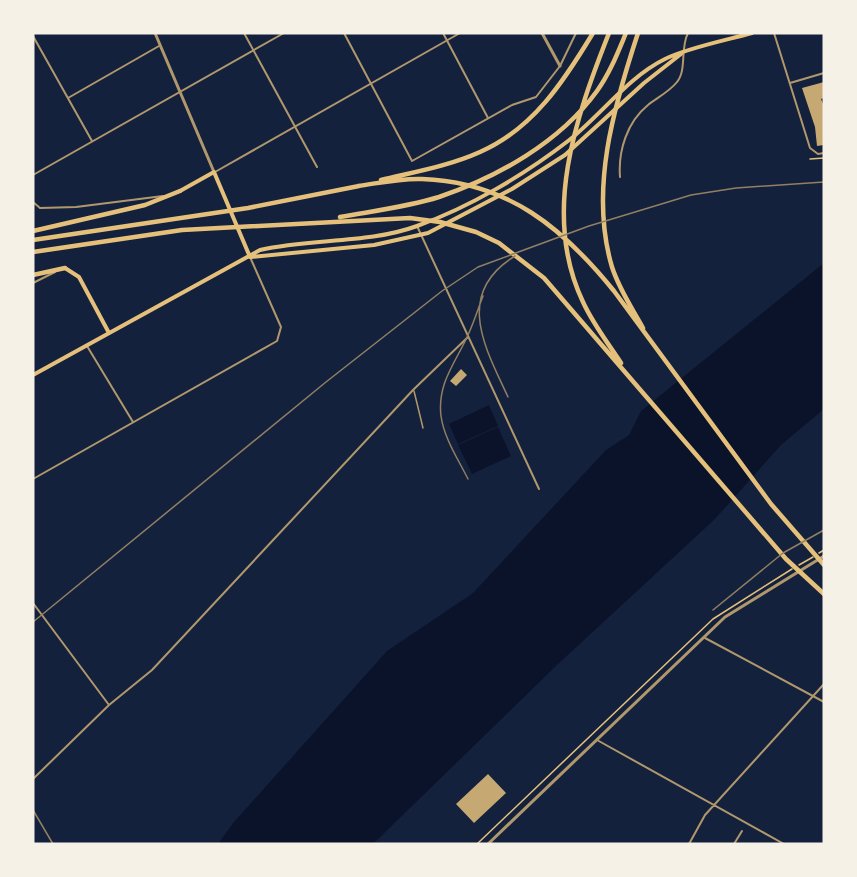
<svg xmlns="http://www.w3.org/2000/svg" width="857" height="877" viewBox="0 0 857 877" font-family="'DejaVu Sans',sans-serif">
	<rect width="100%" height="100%" fill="#14213d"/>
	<path fill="#0b132b" d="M824 263V409L781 445 715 519 557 665 373 844H218L234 822 387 651 473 593 606 450 629 435 641 411Z
		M489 405 498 426 458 444 449 424Z
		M498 427 511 456 472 474 458 445Z"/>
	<path fill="#c6a872" d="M824 82V98L821 99 824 106V145L817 146 815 127 802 88Z
		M461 369 467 375 456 386 450 381Z
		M488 774 506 793 474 823 456 804Z"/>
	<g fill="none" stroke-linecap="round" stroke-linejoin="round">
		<path stroke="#e5c07b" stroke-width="1.5" d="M810 159 824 158
			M819 553 824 550
			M799 565 813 557
			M477 844 713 619 792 569"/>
		<path stroke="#b1986c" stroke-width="1.5" d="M414 391 423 428"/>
		<path stroke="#b1986c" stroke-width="2" d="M244 33 317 167
			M344 33 412 161 512 105 536 97 560 66 576 33
			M443 33 488 118
			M774 33 810 148 818 154 824 153
			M33 36 92 141
			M790 83 824 73
			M68 98 159 46
			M215 172 460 33
			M33 175 284 33
			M620 177C618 151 627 122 648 105 657 98 670 91 677 82 687 70 680 48 688 33
			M33 202 40 208 76 207 163 196
			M417 226 539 489
			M33 283 55 272
			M87 346 133 422
			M33 479 277 341 281 327 250 257
			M33 603 109 705
			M705 638 824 702
			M597 740 784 844
			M33 779 109 705 152 670 413 390 468 337
			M689 844 705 815 824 684
			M734 844 742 831"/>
		<path stroke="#b1986c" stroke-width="3" d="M155 33 214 172
			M542 33 560 66
			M488 844 725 617 824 556"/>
		<path stroke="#e5c07b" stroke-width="4" d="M180 191 214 172 250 257
			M251 257 374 245 428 233 512 189 565 155 644 83 681 54
			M65 268 79 277 109 333
			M33 375 260 250C311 238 368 244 417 226 470 207 524 175 568 141 600 116 628 77 665 59 687 48 727 40 752 33"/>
		<path stroke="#e5c07b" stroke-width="4.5" d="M609 33C576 117 541 214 583 302 593 324 608 343 621 363
			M638 33C614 106 589 190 612 267 619 289 632 308 643 328
			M381 180C414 172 449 166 480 152 533 129 564 81 593 33
			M358 186C379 183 401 178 422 179 508 182 563 228 614 291L771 504 824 565
			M340 217C373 211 407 207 439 197 498 177 560 142 597 91 610 73 618 52 626 33
			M33 231 145 205 180 191
			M33 240 248 208 359 186
			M33 252 182 230 410 218 440 222 476 232 499 243 544 278 786 559 824 594
			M33 275 65 268"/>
		<path stroke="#918062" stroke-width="1.5" d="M508 397C486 349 453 294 515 256
			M468 479C458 459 444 438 441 416 437 383 456 362 468 335 474 322 478 309 483 296
			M713 610 783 553 824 530
			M33 622 326 382 442 291 478 267 589 226 691 195 736 188 824 182
			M33 810 53 844"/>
	</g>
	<rect width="857" height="877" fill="none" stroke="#f6f1e7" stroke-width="69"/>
</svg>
